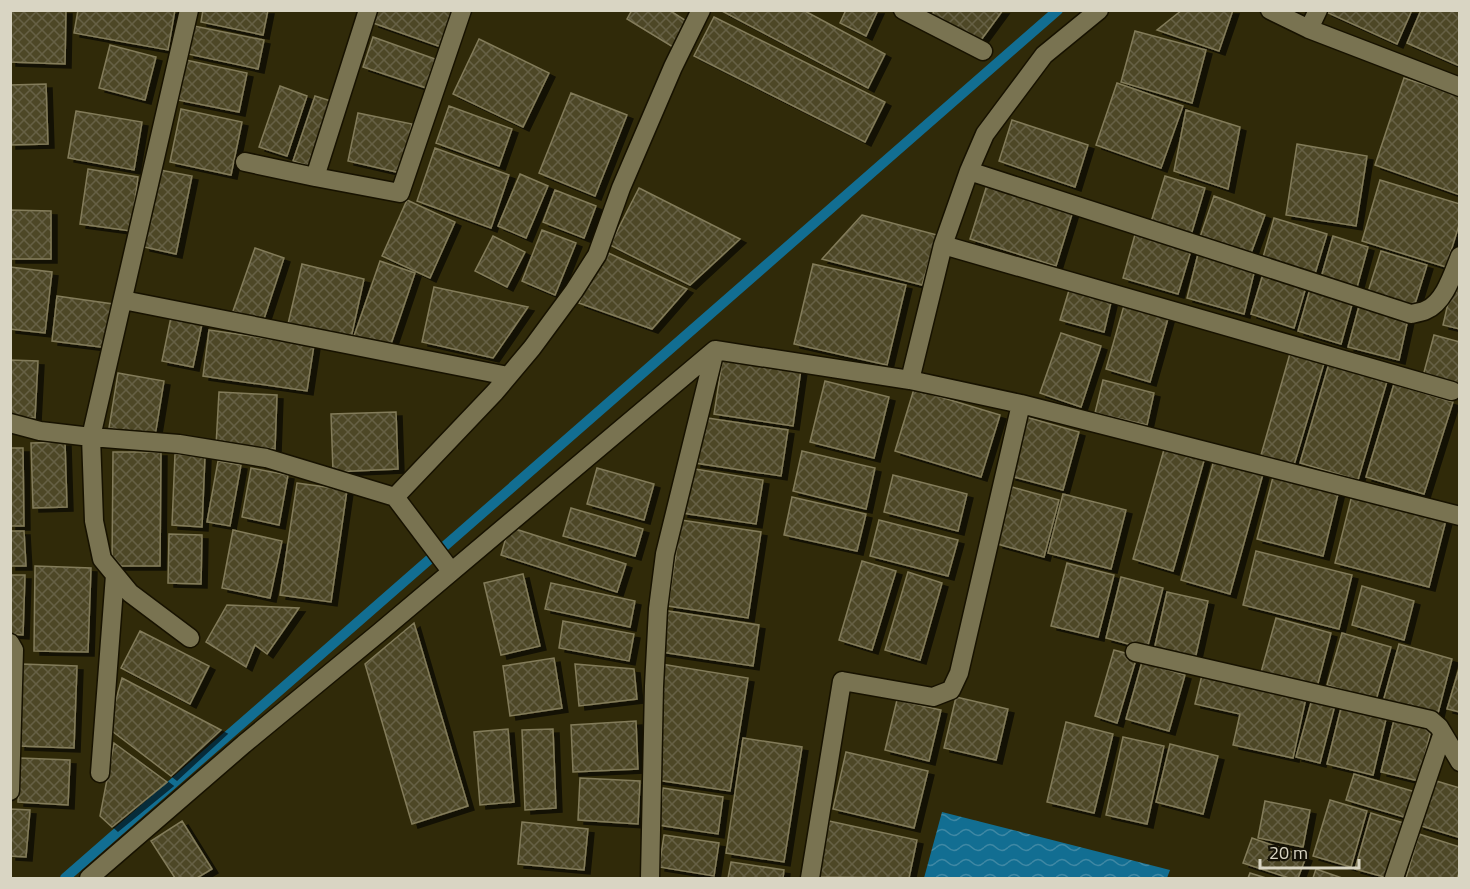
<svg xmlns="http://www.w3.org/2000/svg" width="1470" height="889" viewBox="0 0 1470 889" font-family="'Titillium Web',sans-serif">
	<defs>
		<pattern id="water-waves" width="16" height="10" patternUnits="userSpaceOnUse" patternTransform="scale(1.5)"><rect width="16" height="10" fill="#126e92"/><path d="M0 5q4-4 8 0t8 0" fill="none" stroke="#3f88a4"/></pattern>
		<pattern id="building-cross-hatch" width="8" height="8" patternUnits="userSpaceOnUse" patternTransform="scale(1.5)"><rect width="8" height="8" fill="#4d4727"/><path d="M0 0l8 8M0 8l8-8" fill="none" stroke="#666145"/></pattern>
		<filter id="shadow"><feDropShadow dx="6" dy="4" stdDeviation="0" flood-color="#0009"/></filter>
	</defs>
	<rect width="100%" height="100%" fill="#302a09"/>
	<path fill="url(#water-waves)" d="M942 812 1170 870 1167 878H924Z"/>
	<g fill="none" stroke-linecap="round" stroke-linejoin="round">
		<path stroke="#126e92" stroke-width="10" d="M65 878 1058 10"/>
	</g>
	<path fill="url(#building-cross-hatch)" stroke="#837c5a" stroke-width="1.5" filter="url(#shadow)" d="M10 10H66L65 64 10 62Z
		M78 10H175L168 50 74 33Z
		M203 10H268L263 35 201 22Z
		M378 10H458L444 48 373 23Z
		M632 10H669L688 22 673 47 627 19Z
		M803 10 885 54 868 88 722 11Z
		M846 10H878L866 36 840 23Z
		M935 10H1003L981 40 931 16Z
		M1182 10H1233L1219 51 1157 30Z
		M1327 10H1412L1397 44 1326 12Z
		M1421 10H1460V66L1407 43Z
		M714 17 885 102 865 142 694 56Z
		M194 26 264 40 258 69 188 54Z
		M1135 31 1206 50 1192 103 1121 82Z
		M373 37 435 59 426 88 363 67Z
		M479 39 549 73 523 127 453 94Z
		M110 45 156 57 145 100 99 88Z
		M186 60 247 73 239 112 178 100Z
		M1404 78 1460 96V195L1375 165Z
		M1117 83 1183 106 1161 168 1096 145Z
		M46 84 48 144 10 145V85Z
		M280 86 307 96 287 156 259 147Z
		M571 93 627 115 595 196 539 173Z
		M315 96 334 102 312 167 293 161Z
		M449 106 512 129 499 166 436 143Z
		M181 109 242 122 231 175 170 162Z
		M1186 110 1240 127 1228 189 1174 171Z
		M76 111 142 122 134 170 68 158Z
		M358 113 412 124 401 173 348 161Z
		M1012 120 1088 145 1075 187 999 161Z
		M1297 144 1367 156 1356 226 1286 215Z
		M435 148 509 175 491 228 417 201Z
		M88 169 138 177 131 231 80 224Z
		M160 170 192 176 176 254 144 247Z
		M520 174 548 186 526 238 498 226Z
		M1165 176 1205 188 1191 235 1151 222Z
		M1380 180 1460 204V222L1446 267 1362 241Z
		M987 185 1073 211 1056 266 970 239Z
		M639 188 740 239 690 285 610 245Z
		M555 190 596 206 584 238 543 222Z
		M1214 196 1265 215 1250 256 1200 237Z
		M407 200 455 222 430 278 382 256Z
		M10 210 51 211V259H10Z
		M862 215 937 235 922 285 822 259Z
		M1274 218 1327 234 1314 277 1262 261Z
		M542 230 576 243 555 295 522 281Z
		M1136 231 1192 247 1178 294 1123 278Z
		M493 236 525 252 507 287 475 271Z
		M1333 236 1368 247 1356 291 1320 281Z
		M255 248 284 258 263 322 233 311Z
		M602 250 687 289 652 329 579 303Z
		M1381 251 1427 265 1414 307 1368 292Z
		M1198 254 1255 269 1244 314 1187 298Z
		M380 261 415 273 390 347 354 336Z
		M302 264 364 279 351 338 288 324Z
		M813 264 906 285 887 365 794 344Z
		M10 267 52 272 45 333 10 329Z
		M1263 274 1306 287 1294 328 1251 314Z
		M1452 286 1460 288V329L1443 325Z
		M434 287 528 307 493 358 422 342Z
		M1070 287 1112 298 1104 332 1060 320Z
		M1310 289 1353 301 1341 344 1298 331Z
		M57 296 113 304 108 348 52 341Z
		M1125 302 1169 315 1150 382 1106 369Z
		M1359 306 1408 319 1399 360 1348 347Z
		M171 317 202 324 193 367 162 361Z
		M209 330 314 345 307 391 203 376Z
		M1061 333 1101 346 1081 407 1040 393Z
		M1434 335 1460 342V387L1423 376Z
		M1291 350 1325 360 1294 465 1261 455Z
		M723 356 801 369 793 426 714 414Z
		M10 360 38 361 35 418 10 417Z
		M1330 360 1388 378 1358 480 1300 463Z
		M118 373 164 381 155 436 109 428Z
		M1103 380 1154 393 1147 425 1095 413Z
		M825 381 889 397 874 458 810 442Z
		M1394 384 1453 402 1424 494 1366 477Z
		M914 389 1000 415 981 477 895 451Z
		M219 392 277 395 275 449 216 446Z
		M396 412 398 469 333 472 331 414Z
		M701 417 788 430 781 476 695 463Z
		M1026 417 1079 432 1063 490 1010 476Z
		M65 442 67 507 33 508 31 443Z
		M1165 446 1205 457 1173 571 1133 559Z
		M10 448H23L24 526H10Z
		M802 451 875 468 866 509 793 491Z
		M113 452H161L160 566H112Z
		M175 454 205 456 202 527 172 525Z
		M1214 460 1263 474 1230 594 1181 580Z
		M218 461 241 465 230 526 207 522Z
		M251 468 288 475 279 525 242 517Z
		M597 468 654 484 644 520 587 504Z
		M689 468 763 480 756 524 682 513Z
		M1274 473 1339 490 1323 556 1257 539Z
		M893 475 967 494 958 531 884 512Z
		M297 483 347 490 331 602 280 595Z
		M1012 487 1059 500 1044 557 997 544Z
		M1063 494 1126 510 1111 569 1048 553Z
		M1352 495 1446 520 1429 587 1335 563Z
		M792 497 866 514 857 551 784 535Z
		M571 508 643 529 635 556 563 536Z
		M681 520 761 532 748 618 668 606Z
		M879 520 958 540 948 576 870 556Z
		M509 527 626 564 617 592 501 555Z
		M233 530 282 541 270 598 222 588Z
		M10 531H24L26 566H10Z
		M169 534 202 535 201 584 168 583Z
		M1256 551 1352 575 1339 629 1243 605Z
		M862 561 896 571 872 650 839 640Z
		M1067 563 1114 575 1098 637 1051 626Z
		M35 566 91 568 88 652 34 651Z
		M908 572 942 583 920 660 885 650Z
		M523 574 540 646 501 655 484 583Z
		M10 575H25L23 635 10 634Z
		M1121 577 1163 588 1147 649 1106 638Z
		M551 583 635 601 630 627 545 609Z
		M1362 586 1414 601 1404 640 1352 625Z
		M1167 592 1208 601 1195 659 1154 650Z
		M227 605 299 608 267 654 255 645 246 667 206 642Z
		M662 610 759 625 753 666 655 651Z
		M1276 618 1331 633 1316 691 1260 676Z
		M563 621 634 634 629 661 559 648Z
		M414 623 468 806 412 824 365 664Z
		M140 631 209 666 190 704 121 668Z
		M1342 633 1391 647 1376 700 1327 685Z
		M1399 644 1452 659 1437 717 1383 702Z
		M1114 650 1137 656 1117 723 1095 716Z
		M554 658 562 708 510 716 503 666Z
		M1142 662 1185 675 1169 731 1126 719Z
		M22 664 77 666 74 748 19 746Z
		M575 664 634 669 637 699 579 706Z
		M661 664 748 678 730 791 657 780Z
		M1460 665V712L1447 709Z
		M1202 675 1306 698 1293 758 1233 745 1240 714 1195 704Z
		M122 678 221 730 171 776 108 728Z
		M956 697 1008 709 996 760 944 748Z
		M1312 699 1335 705 1320 763 1296 757Z
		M897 700 941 710 929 761 885 750Z
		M1341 708 1386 719 1373 775 1327 764Z
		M1395 716 1432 725 1419 781 1381 772Z
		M636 721 638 769 573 772 571 725Z
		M1066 722 1113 734 1094 813 1047 802Z
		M508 729 514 802 480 805 474 732Z
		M553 729 556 808 525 810 522 730Z
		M1123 737 1164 746 1147 824 1106 815Z
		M743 738 802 747 784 862 726 853Z
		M114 743 167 782 112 827 100 816Z
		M1170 744 1218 756 1203 814 1156 802Z
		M846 752 928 771 914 828 833 809Z
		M20 758 70 760 68 805 18 802Z
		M1354 774 1419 793 1411 819 1346 800Z
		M580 778 640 781 638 824 578 820Z
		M1433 780 1460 788V831L1458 837 1418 825Z
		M663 788 723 797 718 834 658 825Z
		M1330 800 1367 811 1351 867 1313 856Z
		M1265 801 1310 810 1303 847 1258 838Z
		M10 809 30 810 26 857 10 856Z
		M1371 813 1407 824 1388 878 1355 869Z
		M182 821 212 869 197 878H175L151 841Z
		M829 821 917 840 909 878 817 877Z
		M522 822 588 829 584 870 518 864Z
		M1419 834 1460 847V871L1457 878H1406Z
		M664 835 719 843 714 876 659 867Z
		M1252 838 1306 857 1298 878H1289L1243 863Z
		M731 862 784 870 783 878H728Z
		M1316 869 1342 878H1313Z
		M1250 873 1266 878H1248Z"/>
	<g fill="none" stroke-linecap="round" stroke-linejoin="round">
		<g stroke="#171200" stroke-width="21">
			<path id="minor" d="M189 10 91 437 179 444 266 458 395 497 451 571
				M903 10 983 51
				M1099 10 1044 55 985 134 969 171 943 245 910 380 1021 404 1460 516
				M1270 10 1309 29 1318 10
				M1309 29 1460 87
				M245 162 315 177 368 10
				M969 171 1411 314C1416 313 1422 312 1426 310 1445 302 1453 273 1460 256
				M315 177 400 193 462 10
				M943 245 1452 391
				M123 300 508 376
				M10 423 40 431 91 437 94 521 102 559 130 593 190 638
				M395 497 495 392 532 348 574 291 597 255 621 188 673 67 701 10
				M10 643 14 650 10 791
				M1135 652 1431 720 1439 727 1460 762
				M100 773 115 575
				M89 878 244 744 380 632 715 350 910 380
				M650 878 654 686 658 609 665 554 715 350
				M810 878 842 681 933 697 951 690 959 673 1021 404
				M1394 878 1442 735"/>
		</g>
		<use href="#minor" stroke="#797351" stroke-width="18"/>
	</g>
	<rect width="1470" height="889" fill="none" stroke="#d9d5c3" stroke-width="24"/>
	<path d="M1260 859v9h99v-9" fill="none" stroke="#d9d5c3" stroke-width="3"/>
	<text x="1269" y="859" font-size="18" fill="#d9d5c3" stroke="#151206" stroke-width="4.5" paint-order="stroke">20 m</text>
</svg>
